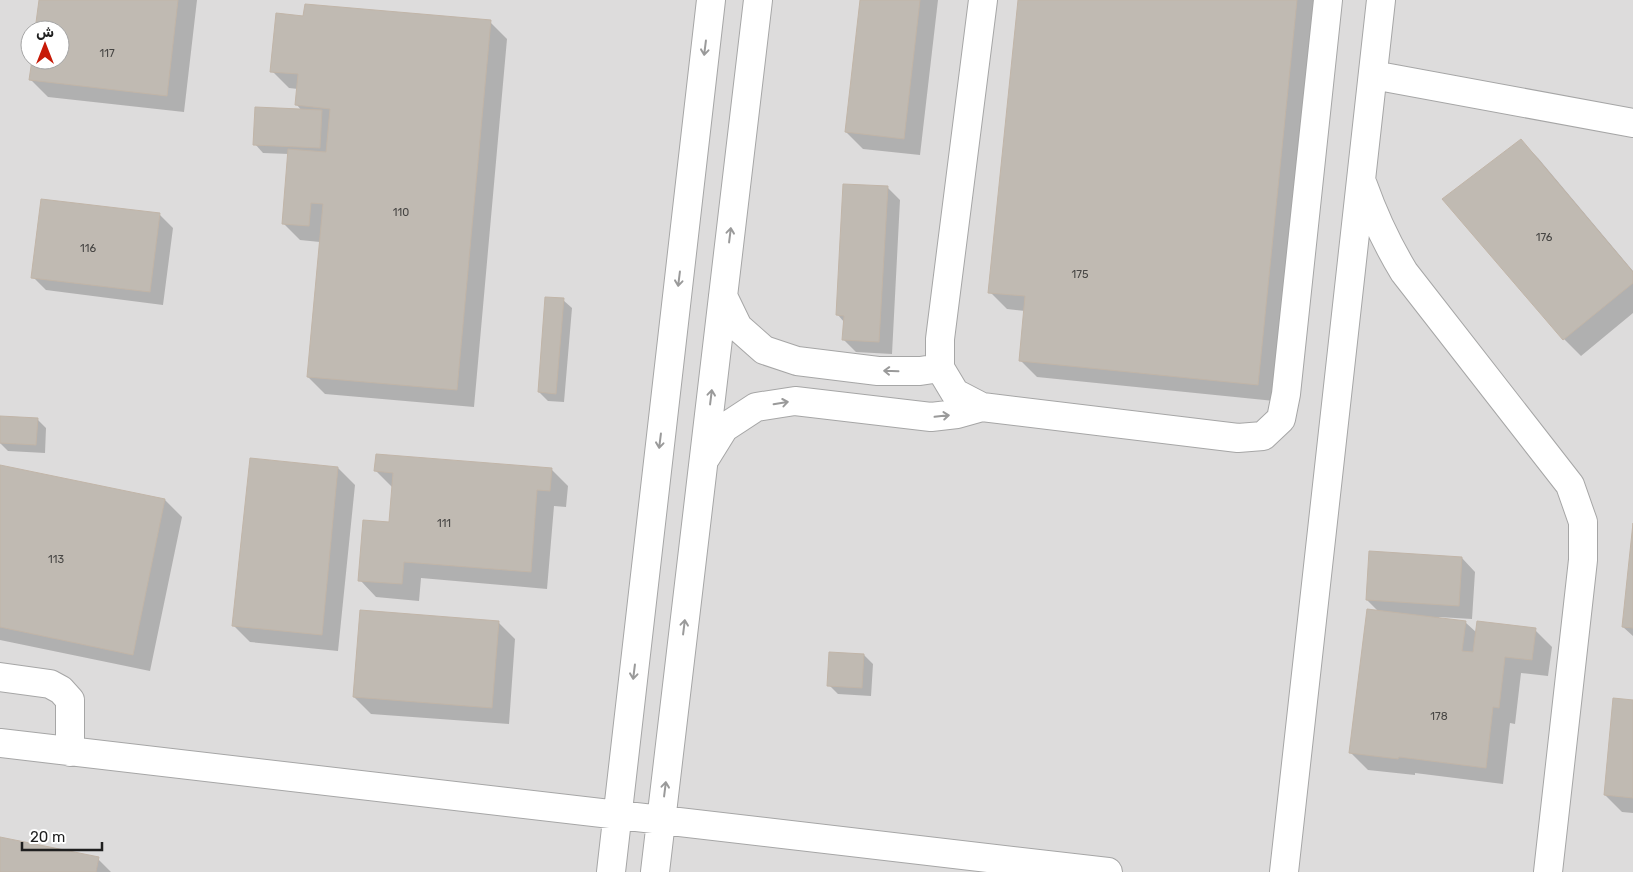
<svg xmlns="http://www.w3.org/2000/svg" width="1633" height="872" viewBox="0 0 1633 872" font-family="Rubik,Cairo,sans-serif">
	<rect width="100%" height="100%" fill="#efede6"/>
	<path fill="#dddcdc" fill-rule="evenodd" d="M0 0H1633V872H0ZM30 30H60V60H30Z"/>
	<path fill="#0003" d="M40 0H197L184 112 48 97 31 80 33 60H60V30H36Z
		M861 0H938L920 155 863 149 846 132Z
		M1019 0H1316L1274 401 1037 377 1020 360 1025 311 1007 309 990 292Z
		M305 17 490 22 507 39 474 407 325 394 308 377 320 242 300 240 283 223 289 154 263 153 255 144 302 111 297 105 298 89 289 88 272 71Z
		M1521 141 1538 158 1633 271V313L1581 356 1564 339Z
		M887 187 900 200 892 354 856 352 843 339 844 322 838 315Z
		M160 215 173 228 163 305 46 290 33 277Z
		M563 300 572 308 564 402 548 401 539 392Z
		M37 419 46 428 45 453 8 451 0 443V431Z
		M0 466 165 500 182 517 150 671 0 640Z
		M338 468 355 485 338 651 250 642 233 625Z
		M551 469 568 486 566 507 554 506 547 589 421 578 419 601 376 597 360 580 390 523 393 488 376 471Z
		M1633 535V636L1623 627Z
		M1462 558 1475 572 1472 619 1439 617V619L1465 622 1477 633 1535 630 1552 647 1548 676 1521 673 1515 724 1510 723 1503 784 1415 773V775L1368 770 1351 753 1378 611 1367 600Z
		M498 622 515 639 509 724 371 714 354 697Z
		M864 655 873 664 871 696 838 694 829 685Z
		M1633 701V813L1622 812 1605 795Z
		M0 838 98 859 111 872H0Z"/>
	<path fill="#c0bab2" stroke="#c1b5a8" d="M39 0H178L167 96 29 80 32 60H60V30H35Z
		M860 0H920L904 139 845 132Z
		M1018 0H1297L1258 385 1019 361 1025 296 988 293Z
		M305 4 491 20 457 390 307 377 323 204 311 203 309 226 282 224 288 149 326 152 330 109 295 105 298 74 270 72 276 13 303 16Z
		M255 107 322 110 320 148 253 145Z
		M1521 139 1633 272V283L1563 340 1442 199Z
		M843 184 888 186 879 342 842 340 844 316 836 315Z
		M41 199 160 213 150 292 31 278Z
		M545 297 564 298 556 394 538 392Z
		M0 416 38 418 36 445 0 443Z
		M376 454 552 468 550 491 537 490 531 572 404 562 402 584 358 581 363 520 389 522 393 473 374 471Z
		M250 458 338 467 322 635 232 626Z
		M0 465 165 499 133 655 0 627Z
		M1633 523V628L1622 627Z
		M1369 551 1462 557 1459 606 1366 600Z
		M1367 609 1466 621 1462 651 1473 652 1477 621 1536 628 1532 660 1505 657 1499 708 1493 707 1486 768 1399 757 1398 759 1349 753Z
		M360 610 499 621 492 708 353 697Z
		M829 652 864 654 862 688 827 686Z
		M1613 698 1633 700V798L1604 795Z
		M0 837 99 857 96 872H0Z"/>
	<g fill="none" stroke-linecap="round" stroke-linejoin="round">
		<g stroke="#a6a6a6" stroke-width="30">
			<path id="minor" d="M983 0 940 339V368L955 393 982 407 1238 438 1263 436 1281 419 1286 394 1328 0
				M1373 75 1633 123
				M1363 185C1374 216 1387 244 1404 272L1570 485 1583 522V560L1548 872
				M723 296 738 327 764 350 797 361 878 371H920L940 368
				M706 457 724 428 756 407 795 401 931 417 957 414 982 407
				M0 677 50 684 61 690 70 700V752
				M0 743 1108 872
				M611 872 711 0
				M655 872 758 0
				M1284 872 1381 0"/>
		</g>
		<use href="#minor" stroke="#fff" stroke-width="28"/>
	</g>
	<defs><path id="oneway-shaft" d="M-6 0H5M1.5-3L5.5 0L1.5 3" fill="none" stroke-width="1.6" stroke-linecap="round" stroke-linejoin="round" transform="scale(1.25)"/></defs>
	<g stroke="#9a9a9a">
		<use href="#oneway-shaft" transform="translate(705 48) rotate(97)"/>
		<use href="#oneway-shaft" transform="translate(730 235) rotate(-83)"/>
		<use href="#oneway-shaft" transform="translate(679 279) rotate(97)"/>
		<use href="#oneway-shaft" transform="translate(891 371) rotate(-178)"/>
		<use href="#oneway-shaft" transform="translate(711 397) rotate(-83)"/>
		<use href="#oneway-shaft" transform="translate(781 403) rotate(-9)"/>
		<use href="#oneway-shaft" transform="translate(942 416) rotate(-6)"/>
		<use href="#oneway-shaft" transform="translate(660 441) rotate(97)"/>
		<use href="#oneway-shaft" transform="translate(684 627) rotate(-83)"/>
		<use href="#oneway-shaft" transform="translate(634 672) rotate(97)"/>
		<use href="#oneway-shaft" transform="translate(665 789) rotate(-83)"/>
	</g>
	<g text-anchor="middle" stroke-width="4" stroke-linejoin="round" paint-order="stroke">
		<g font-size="11" fill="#474644">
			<text x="107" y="57">117</text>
			<text x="401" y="216">110</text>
			<text x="1544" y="241">176</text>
			<text x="88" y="252">116</text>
			<text x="1080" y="278">175</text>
			<text x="444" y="527">111</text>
			<text x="56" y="563">113</text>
			<text x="1439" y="720">178</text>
		</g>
	</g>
	<g transform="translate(45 45)"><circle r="24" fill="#ffffff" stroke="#a5a5a5"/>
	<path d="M0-4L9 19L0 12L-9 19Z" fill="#c71a07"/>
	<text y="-8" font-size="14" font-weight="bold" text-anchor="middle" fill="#1f1f1f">ش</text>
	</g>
	<path d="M22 842v8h80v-8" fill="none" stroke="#1f1f1f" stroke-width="2.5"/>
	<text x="30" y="842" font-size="15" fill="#1f1f1f" stroke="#ffffff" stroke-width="4" paint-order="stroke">20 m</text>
</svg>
